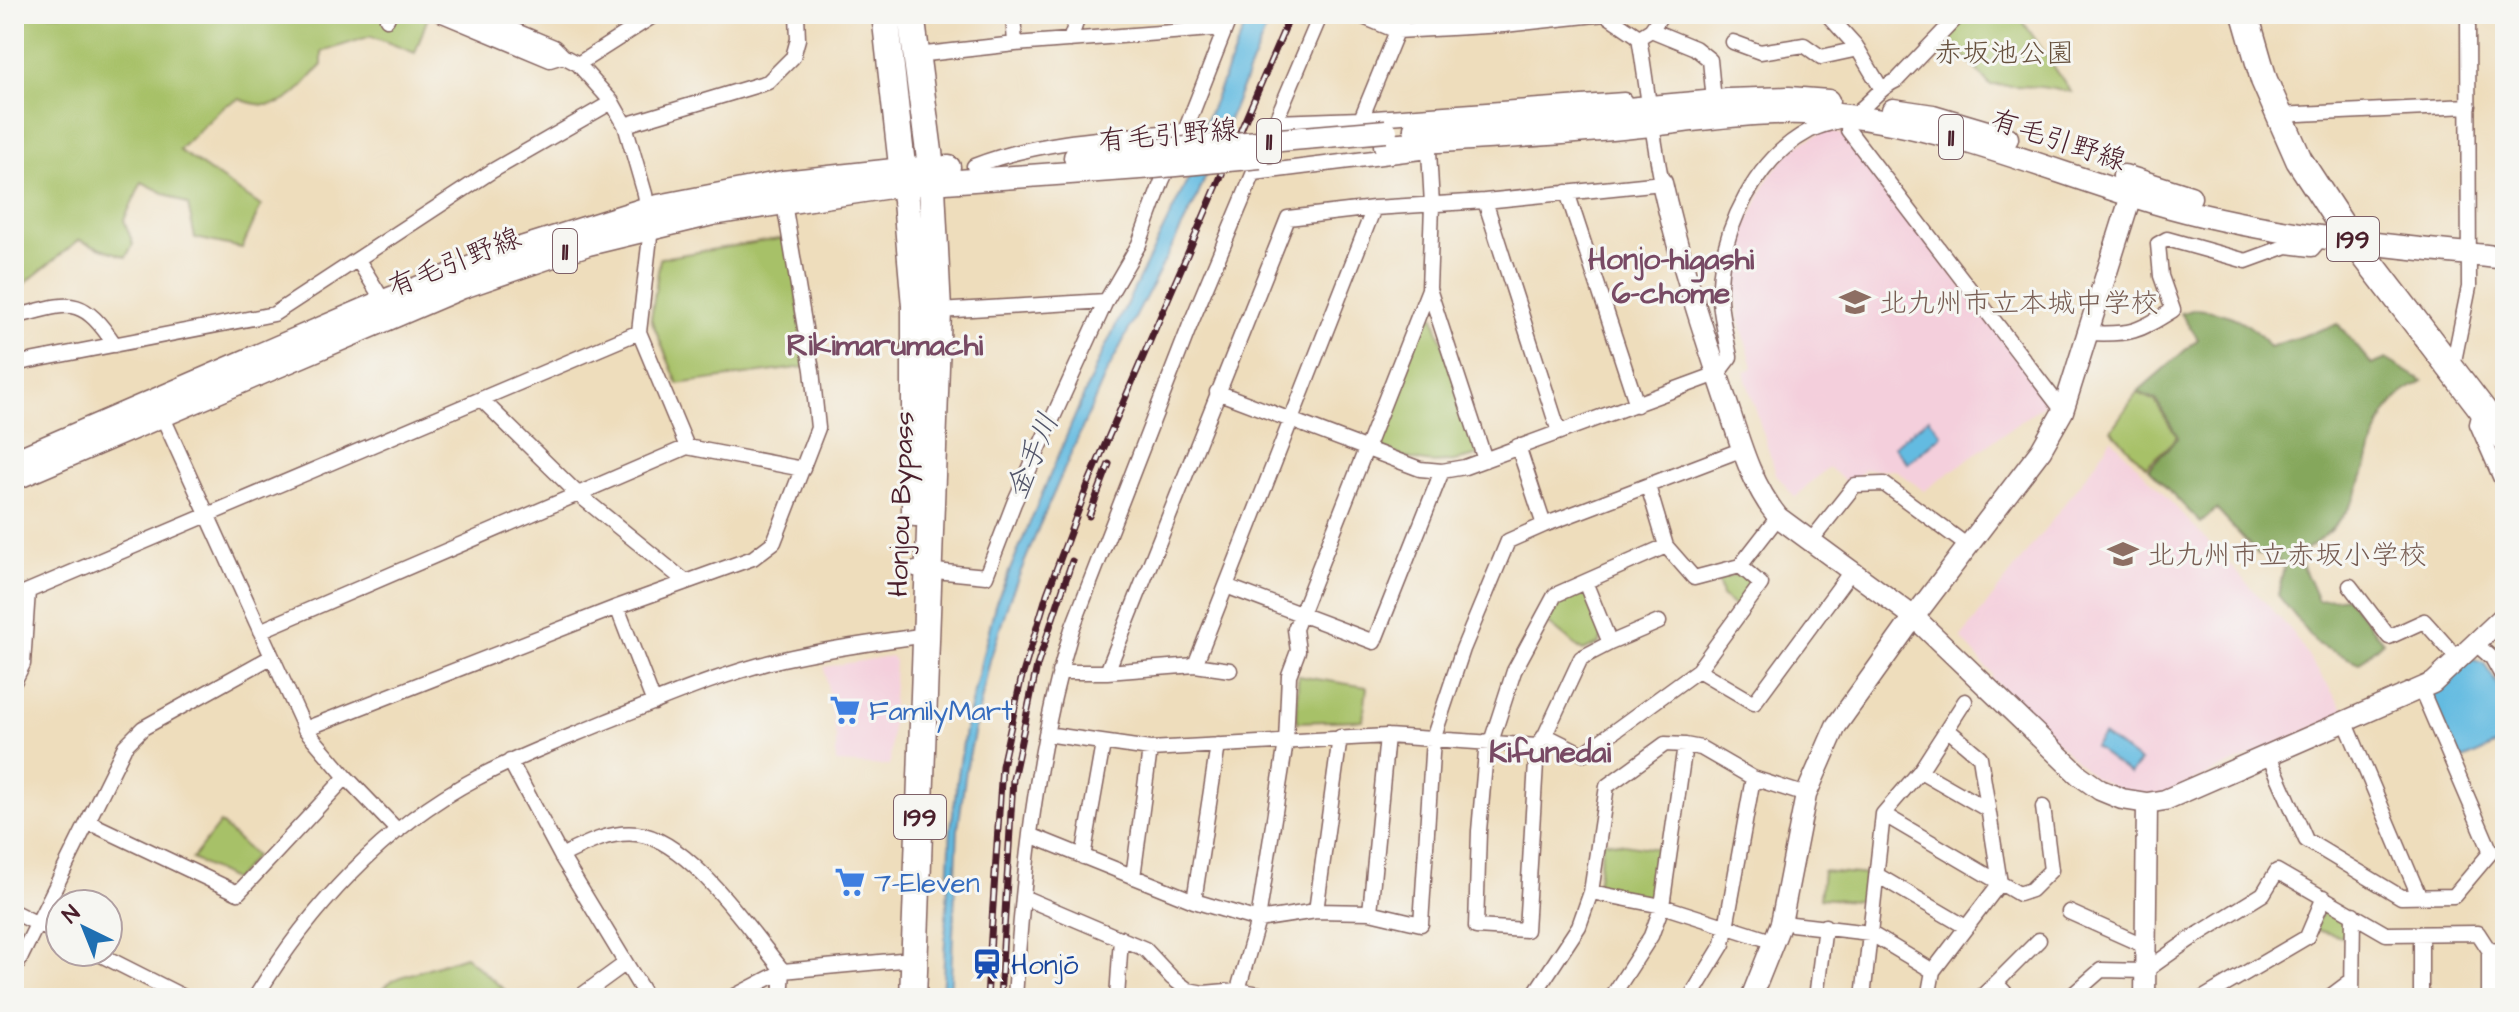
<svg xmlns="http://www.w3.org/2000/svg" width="2519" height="1012" viewBox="0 0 2519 1012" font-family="'Architects Daughter','Klee One',sans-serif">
	<rect width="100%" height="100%" fill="#f6f6f2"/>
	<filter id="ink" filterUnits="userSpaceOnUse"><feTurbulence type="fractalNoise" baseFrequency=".0125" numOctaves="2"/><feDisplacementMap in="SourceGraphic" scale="16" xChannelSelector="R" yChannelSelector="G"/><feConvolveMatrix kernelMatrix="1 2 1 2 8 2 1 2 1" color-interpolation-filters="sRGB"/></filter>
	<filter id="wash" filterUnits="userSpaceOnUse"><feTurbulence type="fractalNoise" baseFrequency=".006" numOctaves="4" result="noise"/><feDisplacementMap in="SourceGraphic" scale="32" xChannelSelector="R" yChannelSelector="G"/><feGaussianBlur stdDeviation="1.8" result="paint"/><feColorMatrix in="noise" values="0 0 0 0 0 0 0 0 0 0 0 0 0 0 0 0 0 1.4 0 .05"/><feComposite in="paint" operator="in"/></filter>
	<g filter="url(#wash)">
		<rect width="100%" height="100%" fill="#eeddbc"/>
		<path fill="#f4cfdc" d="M1828 130 1844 135 2050 400 1924 491 1896 470 1864 469 1851 486 1828 467 1795 498 1776 474 1745 376V373L1753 367 1739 318 1734 275 1744 230 1768 178 1787 155 1803 142Z
			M2111 438 2290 629 2346 713 2160 796 2135 795 2094 778 1992 679V674L1961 638 2098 460Z
			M891 656 895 661 890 766 836 763V737L824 667Z"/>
		<path fill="#a7c167" stroke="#787049" stroke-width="2" d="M14 14H423L428 17 415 53 371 36 322 52V65C294 95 284 116 239 99L224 106 179 150 261 206 242 248 195 238 188 205 142 182 124 220 133 244 126 257 79 240 14 292Z
			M1967 14H2018L2071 92 2041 87 1990 85 1946 35Z
			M791 237 805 367 678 384 651 319 660 258Z
			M1425 315 1434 317 1479 455C1433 469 1417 463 1374 445Z
			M2137 393 2155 401 2177 437 2146 467 2111 430Z
			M1740 574 1751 580 1753 586 1736 607 1722 596 1718 579Z
			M1585 590 1603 635 1599 644 1583 651 1547 622 1560 600Z
			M1298 676 1367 687 1363 720 1297 722Z
			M220 823 255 856 234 880 192 859Z
			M1603 841 1665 850 1656 900 1597 886Z
			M1823 871 1869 875 1867 902 1820 898Z
			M2324 907 2347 914 2348 939 2314 929Z
			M465 956 514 998H375L392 980Z"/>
		<path fill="#85a75c" stroke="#686344" stroke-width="2" d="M2196 309C2225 311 2254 322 2269 347L2338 324 2372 365 2386 359 2423 381C2417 385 2408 389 2402 394 2372 419 2371 467 2354 499 2341 524 2321 540 2298 555L2318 601 2346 597 2383 641 2359 663 2317 644 2278 595 2284 567 2274 555 2258 554 2216 509 2201 523 2148 469 2178 437 2156 400 2137 392 2198 339 2181 313Z"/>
		<path fill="#64bbe1" stroke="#576d86" stroke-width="2" d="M1250 14H1272L1196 200 1105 376 1041 522 1009 600 990 660 966 770 958 829 950 998H942L951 828 959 768 966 724 995 605 1097 364 1196 163 1204 126Z
			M1929 418 1942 435 1908 463 1894 446Z
			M2470 659 2485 663 2505 699V741L2459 762 2429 692Z
			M2103 735 2140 762 2130 774 2094 747Z"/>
	</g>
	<g filter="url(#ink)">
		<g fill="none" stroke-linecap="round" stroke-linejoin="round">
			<g stroke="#83625e" stroke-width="17">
				<path id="street" d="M440 14 550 60 563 56
					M476 14 554 47 563 56 578 64 612 102 625 125 645 194 651 228 639 332 687 447
					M1013 14 1015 44
					M1827 14 1856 46 1881 88
					M387 19 389 14
					M1651 30 1695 48 1710 60 1714 101
					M1643 35 1651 30 1662 14
					M1070 40 1079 14
					M1733 42 1760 52 1804 45 1821 57 1858 49
					M917 55 1015 44 1225 28
					M578 64 656 14
					M2278 115 2469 106
					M1850 117 1848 130 2063 411
					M1361 119 1624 100
					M1275 122 1361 119 1404 14
					M625 125 768 82 793 57 798 39 797 14
					M1265 146 1321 14
					M974 166C1040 140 1115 137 1185 131
					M1567 192 1637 405
					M1485 201 1559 432
					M358 260 387 307
					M1429 289 1485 460
					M938 311 1106 301
					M14 317C70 303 80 293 115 345
					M2088 333C2131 335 2138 332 2173 310L2161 276 2158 244 2167 239 2246 261 2287 246 2312 249 2322 237
					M14 364 274 314 492 171 612 102
					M2452 371 2469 287 2468 14
					M1217 392 1420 469 1442 471 1465 467 1717 374 1730 357C1726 334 1718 308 1720 284 1723 227 1756 159 1809 131 1821 124 1837 123 1849 117 1868 108 1877 88 1897 80L1960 14
					M482 400 578 494 686 582
					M2481 408 2477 424 2505 488
					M160 411 305 729 346 777 398 831
					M1518 446 1544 525
					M1810 542 1855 485 1884 484 1969 547
					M1666 546 1694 578 1740 566
					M915 569 986 576 1014 503 1106 301 1139 244 1162 181 1185 131 1231 14
					M1226 586 1374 642 1442 471
					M2350 586 2389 637 2424 621 2459 660
					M14 597 639 332
					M617 607 654 703
					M260 631 687 447 803 469
					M1610 643 1659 622
					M2476 644 2492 658 2505 681
					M1195 665 1230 670
					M1698 670 1761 584 1740 566 1778 517
					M1059 672H1107L1195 665 1374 208 1485 201 1662 183C1652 134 1647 86 1639 37L1605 14 1504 25 1397 31 1356 14
					M1107 672 1288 218 1374 208
					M14 682 23 664 28 591
					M2346 723 2419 896
					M305 729 617 607 753 558 774 542 818 428 812 370 784 203
					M1947 729 1965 701
					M1046 734 1150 749 1387 736 1537 746
					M1545 735 1583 754 1698 670 1754 703 1852 570
					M1487 741 1479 831 1476 927 1526 930 1537 746 1545 735 1581 658 1610 643 1585 582
					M1491 742 1514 671 1555 595 1666 546 1648 486
					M2269 756 2306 840 2401 897 2454 896 2491 852 2421 689
					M510 761 561 856 647 998
					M1920 771 1988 810
					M1883 814 2019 894 2031 890 2051 870 2043 807
					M88 822 238 893 346 777
					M1030 835 1194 901 1258 920 1316 911 1370 912 1421 924 1433 739 1463 649 1508 541 1544 525 1743 449
					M561 856C585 844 610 831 637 834 689 839 750 931 783 971L781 998
					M1083 857 1103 744
					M1877 875 1966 927
					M1133 877 1150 749
					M1591 892 1607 786 1665 744 1685 745
					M1023 897 1145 949 1172 978 1188 990 1204 993 1238 990 1280 998
					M1194 901 1218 745
					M1316 911 1340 737
					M14 912 60 935
					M1370 912 1387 736
					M2069 912 2145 946
					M1792 924 1870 933 1933 971
					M95 952 186 998
					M14 971 125 746 143 728 271 657
					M1238 990 1258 920 1286 742 1289 675 1298 651 1295 629 1429 289 1432 205 1429 151 1254 173
					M255 998C309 909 383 827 477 778 518 756 562 740 605 722 663 699 722 673 783 659 830 648 878 642 927 635
					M578 998 626 963
					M731 998 783 971 901 960 916 961
					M1015 998C1023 874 1036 748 1072 629L1190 325 1257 165
					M1117 998 1121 938
					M1536 998 1533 996 1579 926 1591 892 1662 906 1775 942
					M1611 998 1651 936 1662 906 1685 745 1701 748 1753 778
					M1690 998 1723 944 1753 778 1806 795
					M1816 998 1825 926
					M1863 998 1883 814 1920 771 1947 729 1980 757 2000 883 1933 971 1928 998
					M1980 998 1996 983
					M2010 998 1996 983 2039 940
					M2069 998 2101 970 2145 971 2189 940 2263 894 2277 871 2386 934 2478 933 2489 950
					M2203 998 2307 937 2324 897
					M2328 998 2352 980
					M2352 998 2353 914
					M2421 998V934
					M2489 998V950L2505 951"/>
			</g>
			<g stroke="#83625e" stroke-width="23">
				<path id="secondary" d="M1662 183C1678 254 1701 325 1724 394 1739 438 1749 481 1778 517L1914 617 2079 775 2100 790 2122 799 2147 803 2165 800 2433 683 2505 615
					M1751 998 1781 923 1806 795 1836 726 1914 617 2041 450 2063 411 2136 180
					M2145 998 2147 803"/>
			</g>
			<g stroke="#83625e" stroke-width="25">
				<path id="primary" d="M1893 110 1933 116 2007 138
					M1415 128 1728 100 1789 98 1828 101
					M1385 145C1473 138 1562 135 1651 125 1712 118 1776 108 1838 115 1947 126 2049 171 2153 202 2267 236 2387 245 2505 258
					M1075 157 1151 151
					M2124 176 2190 197
					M14 461 384 301 518 249 648 208 783 182 903 169 949 167
					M14 479 463 287 588 244 712 214 903 185 1154 167"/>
			</g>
			<g stroke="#83625e" stroke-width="29">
				<path id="highway" d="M885 14 906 201 915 306V513
					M911 14 931 167 938 311 913 998
					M2245 14 2264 80 2299 160 2342 226 2505 439"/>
			</g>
			<use href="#street" stroke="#fff" stroke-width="14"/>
			<use href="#secondary" stroke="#fff" stroke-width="20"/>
			<use href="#primary" stroke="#fff" stroke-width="22"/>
			<use href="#highway" stroke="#fff" stroke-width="26"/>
			<g stroke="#4a1f2b" stroke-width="7">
				<path id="rail" d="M1089 516 1109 464
					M987 998 1002 766 1021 680 1047 594 1089 482 1291 14
					M1000 998 1013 779 1037 666 1072 561"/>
			</g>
			<use href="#rail" stroke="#f6f6f2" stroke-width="4" stroke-dasharray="12" stroke-linecap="butt"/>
			<g stroke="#83625e" stroke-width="25" stroke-linecap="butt">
				<path id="primary-bridge" d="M1151 151 1386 131
					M1154 167 1260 157"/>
			</g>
			<use href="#primary-bridge" stroke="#fff" stroke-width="22"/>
		</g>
	</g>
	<defs>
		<g id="school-bare" transform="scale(2.4)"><path d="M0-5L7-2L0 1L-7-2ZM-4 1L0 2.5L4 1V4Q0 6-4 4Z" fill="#8d6e63" stroke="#f6f6f2" stroke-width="2.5" paint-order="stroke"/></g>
		<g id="supermarket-bare" transform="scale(2.4)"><path d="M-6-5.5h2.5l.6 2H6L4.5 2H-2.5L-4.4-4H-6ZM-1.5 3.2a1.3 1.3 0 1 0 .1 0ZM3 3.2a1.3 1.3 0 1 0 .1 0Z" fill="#3f7fe0" stroke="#f6f6f2" stroke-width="2.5" paint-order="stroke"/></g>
		<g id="station-bare" transform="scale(2.4)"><path d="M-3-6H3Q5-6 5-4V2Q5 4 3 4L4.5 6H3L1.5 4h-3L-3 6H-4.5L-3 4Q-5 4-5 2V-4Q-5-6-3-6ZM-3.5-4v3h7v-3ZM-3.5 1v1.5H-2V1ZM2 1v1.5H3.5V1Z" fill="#1a4fb4" stroke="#f6f6f2" stroke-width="2.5" paint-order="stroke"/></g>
	</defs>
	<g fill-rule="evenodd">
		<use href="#school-bare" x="1855" y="302"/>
		<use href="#school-bare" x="2123" y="554"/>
		<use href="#supermarket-bare" x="845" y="710"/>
		<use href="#supermarket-bare" x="850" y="882"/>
		<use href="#station-bare" x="987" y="964"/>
	</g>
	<g text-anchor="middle" stroke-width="6" stroke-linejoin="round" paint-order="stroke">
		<g fill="#f6f6f2" stroke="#7e6067" stroke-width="2">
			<rect x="1939" y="115" width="24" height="44" rx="6"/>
			<rect x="1257" y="119" width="24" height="44" rx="6"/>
			<rect x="2327" y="217" width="52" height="44" rx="6"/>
			<rect x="553" y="229" width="24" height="44" rx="6"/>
			<rect x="894" y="795" width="52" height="44" rx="6"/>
		</g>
		<g font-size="26" font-weight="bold" fill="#4a1f2b">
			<text x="1951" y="146">11</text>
			<text x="1269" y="150">11</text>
			<text x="2353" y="248">199</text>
			<text x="565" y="260">11</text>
			<text x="920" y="826">199</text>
		</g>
		<g font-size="28" fill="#66503d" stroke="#f6f6f2">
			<text x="2004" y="62">赤坂池公園</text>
		</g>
		<g font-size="28" fill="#4a1f2b" stroke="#f6f6f2">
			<text transform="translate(1168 134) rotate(-5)" y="10">有毛引野線</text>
			<text transform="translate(2059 139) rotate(18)" y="10">有毛引野線</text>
			<text transform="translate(454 261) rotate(-22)" y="10">有毛引野線</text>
			<text transform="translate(900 504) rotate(-88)" y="10">Honjou Bypass</text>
		</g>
		<g font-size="28" fill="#785e54" stroke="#f6f6f2" text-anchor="start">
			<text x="1879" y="312">北九州市立本城中学校</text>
			<text x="2147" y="564">北九州市立赤坂小学校</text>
		</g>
		<g font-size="28" fill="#366cbe" stroke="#f6f6f2" text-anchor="start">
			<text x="869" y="720">FamilyMart</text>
			<text x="874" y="892">7-Eleven</text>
		</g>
		<g font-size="28" fill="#164399" stroke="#f6f6f2" text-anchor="start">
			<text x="1011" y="974">Honjō</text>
		</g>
		<g font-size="30" font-weight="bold" fill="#784a64" stroke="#f6f6f2">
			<text x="1671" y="269">Honjo-higashi<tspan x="1671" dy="34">6-chome</tspan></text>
			<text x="885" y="355">Rikimarumachi</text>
			<text x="1550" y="762">Kifunedai</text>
		</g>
		<g font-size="30" font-style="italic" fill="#53566b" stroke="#f6f6f2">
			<text transform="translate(1032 456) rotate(-67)" y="10">金手川</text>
		</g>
	</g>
	<rect width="2519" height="1012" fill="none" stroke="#f6f6f2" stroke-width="48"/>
	<g transform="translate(84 928) rotate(317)"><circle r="38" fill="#f6f6f2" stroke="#b1a0a2" stroke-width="2"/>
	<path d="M0-6L14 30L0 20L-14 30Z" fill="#1f6fb2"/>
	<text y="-12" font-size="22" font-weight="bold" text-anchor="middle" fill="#4a1f2b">N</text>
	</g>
</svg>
